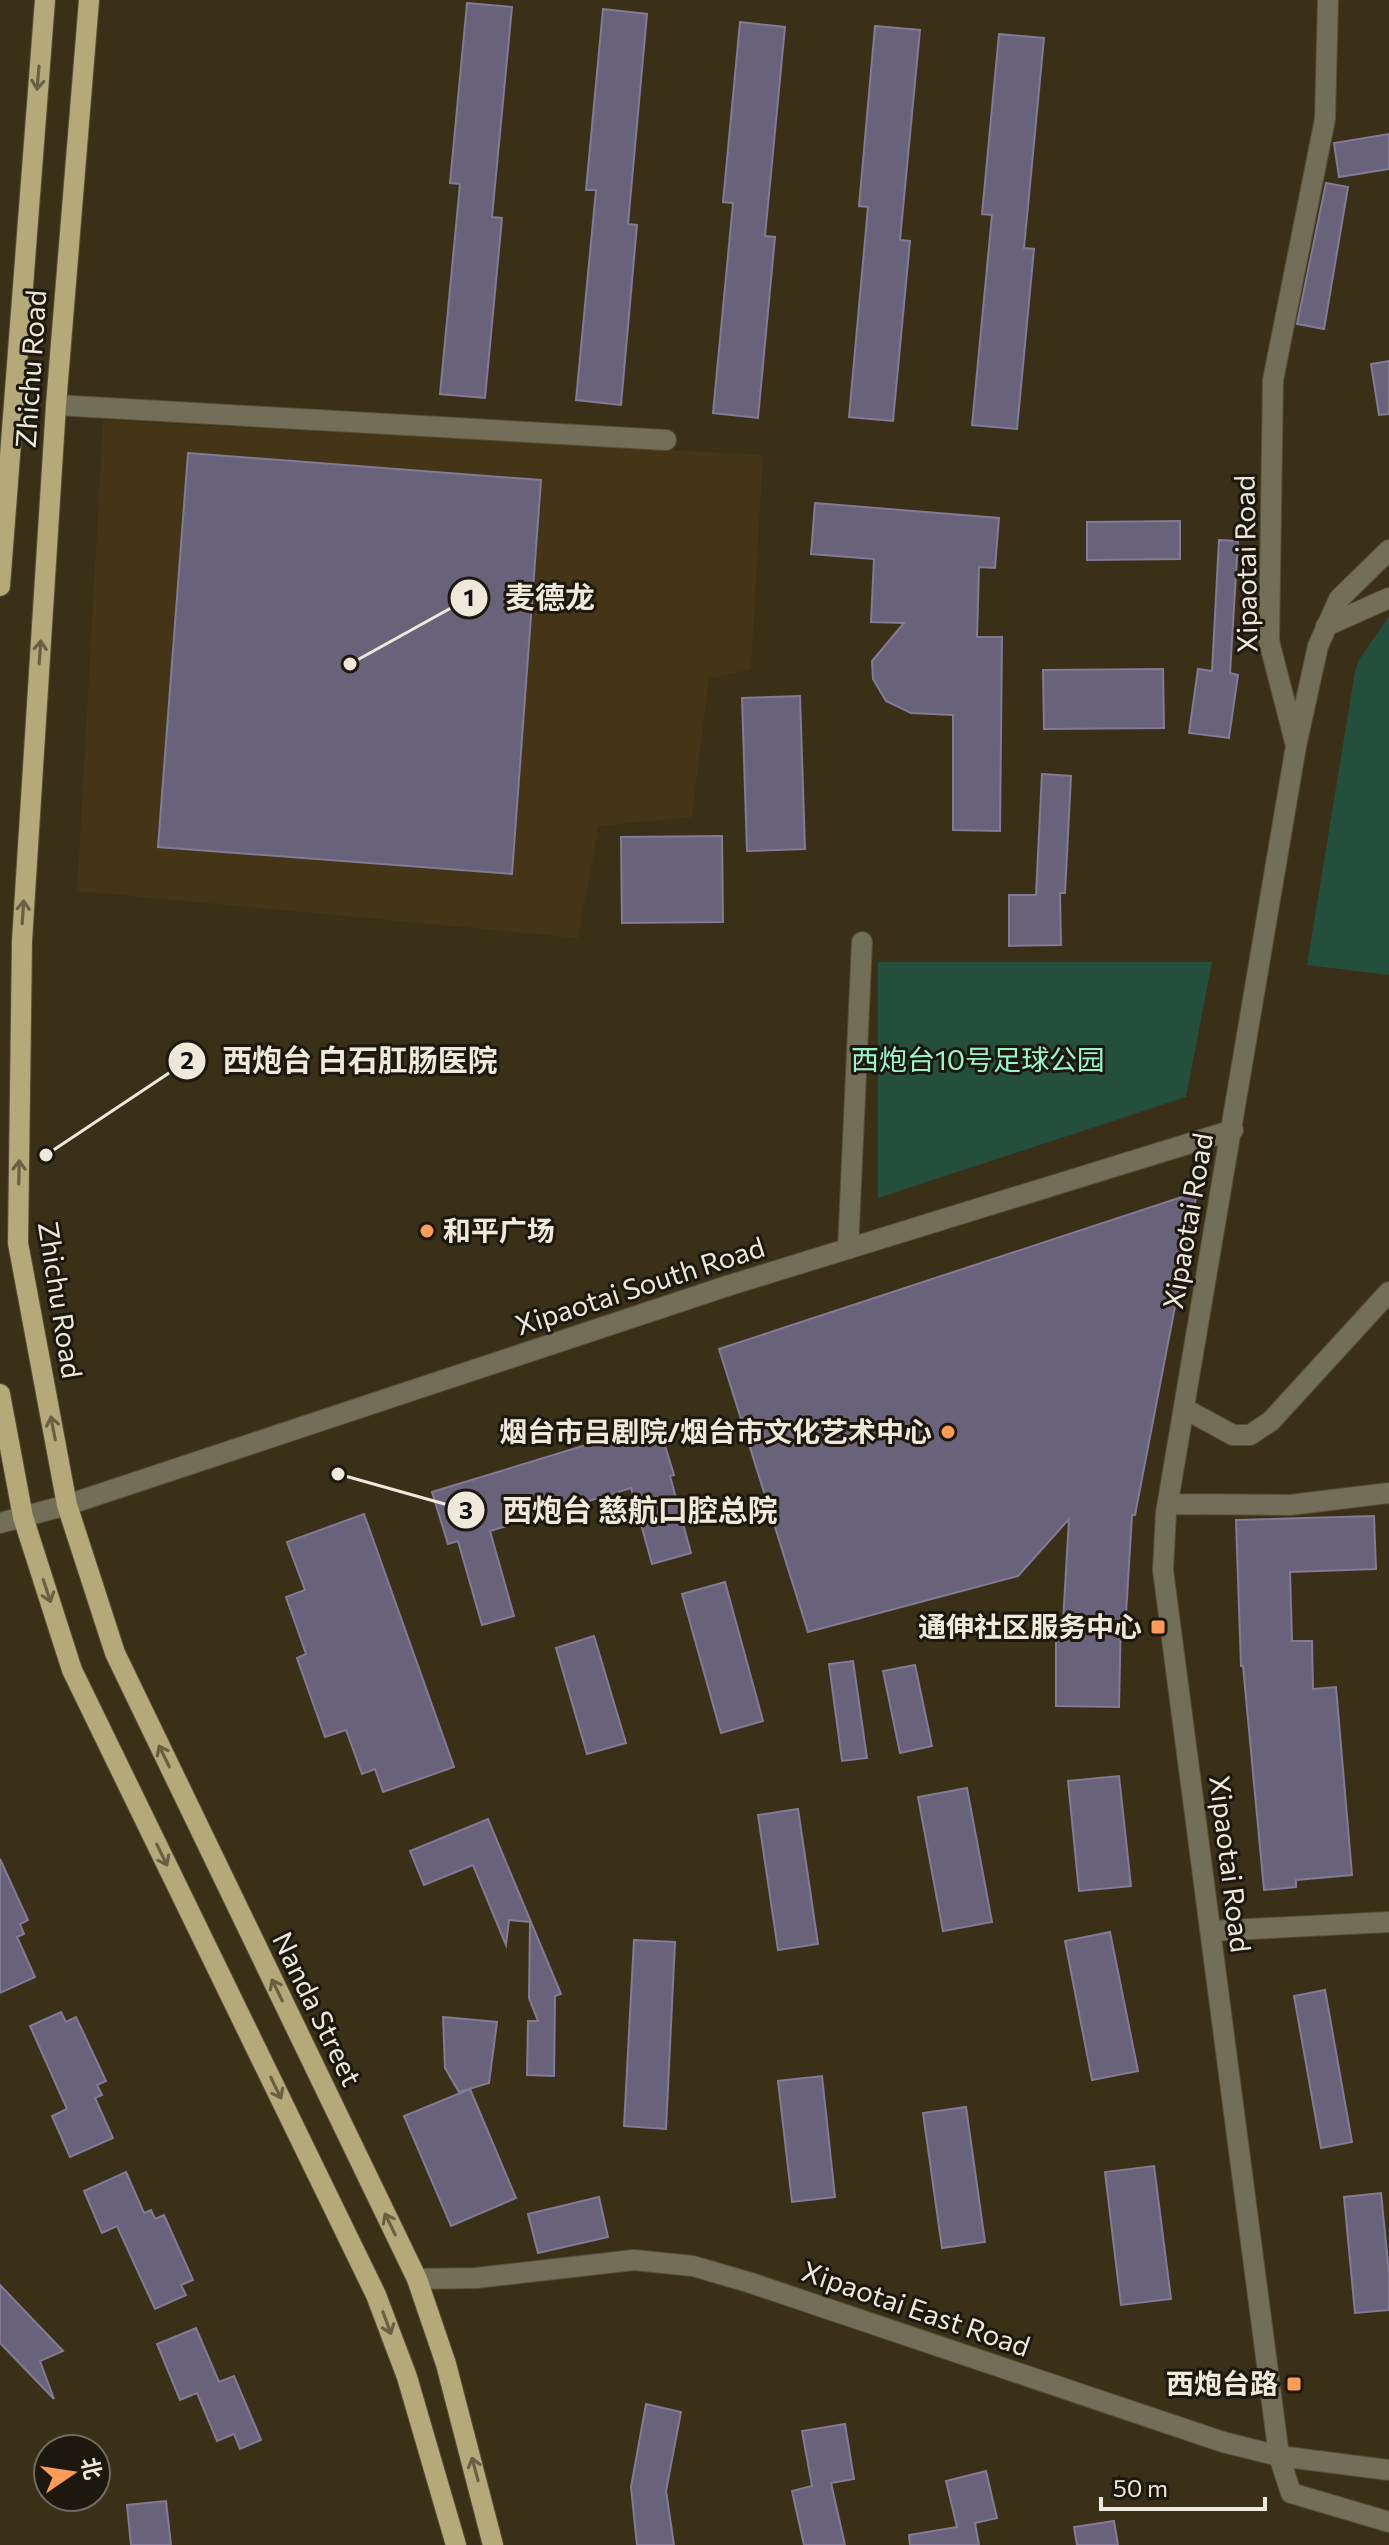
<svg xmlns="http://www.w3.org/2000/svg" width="1389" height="2545" viewBox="0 0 1389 2545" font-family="Commissioner,'Noto Sans SC',sans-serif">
	<rect width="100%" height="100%" fill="#3a3018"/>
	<path fill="#433516" d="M103 420 763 455 751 669 709 679 692 817 599 826 578 938 77 891Z"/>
	<path fill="#254f3d" d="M1389 616V975L1307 965 1355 672 1359 660Z
		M878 962H1212L1186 1097 878 1198Z"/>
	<path fill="#69627b" stroke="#827b95" stroke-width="2" d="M467 3 512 7 492 217 502 218 485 398 440 394 460 184 450 183Z
		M603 9 647 14 628 224 637 225 621 405 576 400 596 190H586Z
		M740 22 785 27 765 236 775 237 758 418 713 413 733 203 723 202Z
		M875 26 920 30 900 240 910 241 893 421 849 417 868 207 859 206Z
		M999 34 1044 38 1024 248 1034 249 1017 429 972 425 992 215 982 214Z
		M1389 134V169L1339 177 1334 143Z
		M1326 183 1348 187 1324 329 1297 324Z
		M1389 361V414L1379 415 1371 364Z
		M188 453 541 480 512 874 158 847Z
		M815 503 999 518 995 568 979 567 977 637H1002L1000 831 953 830V715L911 713 886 701 873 679 872 661 904 623 871 622 874 559 811 554Z
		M1180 521V559L1087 560V522Z
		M1219 540 1238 541 1230 673 1238 675 1229 738 1189 733 1198 669 1212 671Z
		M1163 669 1164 728 1044 729 1043 670Z
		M800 696 805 849 747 851 742 698Z
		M1042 774 1071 776 1065 893H1060L1061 945 1009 946V895H1036Z
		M722 836 723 922 622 923 621 837Z
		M1197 1192 1135 1515H1132L1126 1614H1121L1119 1707 1056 1706V1639H1062L1069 1519 1018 1576 808 1632 719 1349Z
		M658 1423 674 1475 670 1476 691 1553 652 1564 631 1488 490 1531 514 1616 482 1625 458 1541 448 1544 432 1492Z
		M364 1514 454 1767 383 1792 375 1769 362 1774 346 1730 325 1737 297 1658 306 1654 286 1597 305 1590 287 1542Z
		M1374 1516 1376 1569 1290 1572 1292 1641H1312L1313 1689 1336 1687 1352 1875 1296 1880V1887L1264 1890 1243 1666H1241L1236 1520Z
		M725 1582 763 1721 721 1733 682 1594Z
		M594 1636 626 1743 587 1754 556 1648Z
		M853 1661 867 1758 842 1761 829 1664Z
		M915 1665 932 1746 900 1753 883 1671Z
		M1119 1776 1131 1886 1079 1891 1068 1781Z
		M967 1788 992 1922 943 1931 918 1797Z
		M798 1809 818 1944 778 1950 758 1815Z
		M488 1819 561 1994 555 1996 554 2076 527 2075 528 2021H538L529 1998 530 1922 509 1920 506 1945 473 1865 424 1885 410 1851Z
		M0 1859 28 1920 20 1924 24 1934 17 1937 35 1977 0 1993Z
		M1110 1932 1138 2071 1092 2080 1065 1941Z
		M634 1940 675 1942 666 2129 624 2126Z
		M1325 1990 1352 2142 1321 2148 1294 1996Z
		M61 2012 66 2022 76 2017 106 2081 97 2085 102 2095 95 2098 113 2138 70 2157 52 2116 67 2109 30 2026Z
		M443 2017 497 2022 489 2083 459 2092 445 2068Z
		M822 2076 835 2197 792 2202 778 2081Z
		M470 2089 516 2198 451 2226 404 2116Z
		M966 2107 985 2242 942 2248 923 2113Z
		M1154 2166 1171 2299 1121 2305 1105 2172Z
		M126 2172 144 2213 151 2210 155 2219 164 2215 193 2280 181 2285 186 2295 155 2309 117 2226 102 2233 84 2191Z
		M1381 2193 1389 2273V2310L1355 2313 1344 2197Z
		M599 2197 608 2237 538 2253 528 2214Z
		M0 2285 63 2351 40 2361 54 2399 0 2343Z
		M196 2328 219 2382 234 2376 261 2440 240 2449 234 2434 217 2441 197 2393 180 2400 157 2344Z
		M646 2404 681 2412 666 2491 674 2545H637L631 2487Z
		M845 2424 854 2479 831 2483 845 2545H804L792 2491 812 2486 802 2431Z
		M986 2471 997 2518 975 2523 979 2545H910L909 2535 957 2527 946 2481Z
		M166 2501 171 2545H131L127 2505Z
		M1114 2521 1118 2545H1077L1074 2527Z"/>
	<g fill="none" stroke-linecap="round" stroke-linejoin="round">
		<g stroke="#574e37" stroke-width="22">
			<path id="minor" d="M56 405 666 440
				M1389 550 1339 599 1318 646 1296 746 1166 1513 1163 1570 1279 2456 1291 2493 1389 2522
				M1326 626 1389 598
				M1295 742 1269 641 1273 380 1325 119 1328 0
				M848 1249 862 942
				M1185 1409 1233 1435H1250L1271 1421 1389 1292
				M1168 1504 1290 1505 1389 1493
				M0 1523 67 1505 727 1286 1233 1130
				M1210 1931 1389 1922
				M417 2279 476 2278 634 2260 693 2266 748 2282 1223 2442 1279 2456 1389 2470"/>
		</g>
		<g stroke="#574e37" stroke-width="22">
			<path id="major" d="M89 0 56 405 22 941 18 1243 67 1505 115 1653 417 2279 446 2364 493 2545
				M0 586 45 0
				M0 1394 23 1517 72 1670 376 2295 407 2377 456 2545"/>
		</g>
		<use href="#minor" stroke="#736e57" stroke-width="20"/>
		<use href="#major" stroke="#b4a979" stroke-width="20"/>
	</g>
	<defs><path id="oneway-shaft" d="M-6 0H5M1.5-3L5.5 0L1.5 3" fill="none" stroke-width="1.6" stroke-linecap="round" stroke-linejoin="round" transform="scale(2)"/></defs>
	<g stroke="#686044">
		<use href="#oneway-shaft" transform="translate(38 78) rotate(95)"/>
		<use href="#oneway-shaft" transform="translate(40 652) rotate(-86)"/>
		<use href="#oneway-shaft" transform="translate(23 912) rotate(-86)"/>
		<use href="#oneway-shaft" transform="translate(19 1172) rotate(-89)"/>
		<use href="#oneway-shaft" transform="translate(53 1428) rotate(-101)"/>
		<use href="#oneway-shaft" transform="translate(47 1591) rotate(72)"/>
		<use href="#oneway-shaft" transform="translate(164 1756) rotate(-116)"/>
		<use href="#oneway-shaft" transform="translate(162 1855) rotate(64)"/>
		<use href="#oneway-shaft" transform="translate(277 1990) rotate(-116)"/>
		<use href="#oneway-shaft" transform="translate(276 2088) rotate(64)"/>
		<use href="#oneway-shaft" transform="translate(390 2224) rotate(-116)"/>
		<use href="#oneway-shaft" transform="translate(387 2323) rotate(70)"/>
		<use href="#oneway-shaft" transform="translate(475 2469) rotate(-105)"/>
	</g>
	<g fill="#fe9c57" stroke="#1d180e" stroke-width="3">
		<circle cx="427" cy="1231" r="8"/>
		<circle cx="948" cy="1432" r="8"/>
		<rect x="1150" y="1619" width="16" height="16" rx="4"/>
		<rect x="1286" y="2376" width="16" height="16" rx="4"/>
	</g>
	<g text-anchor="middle" stroke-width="6" stroke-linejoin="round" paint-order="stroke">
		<g font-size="28" fill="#efe9db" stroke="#1d180e">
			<text transform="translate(31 369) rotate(-86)" y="10">Zhichu Road</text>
			<text transform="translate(1246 564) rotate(-91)" y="10">Xipaotai Road</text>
			<text transform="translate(1188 1221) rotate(-80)" y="10">Xipaotai Road</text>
			<text transform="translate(640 1286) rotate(-18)" y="10">Xipaotai South Road</text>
			<text transform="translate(60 1300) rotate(81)" y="10">Zhichu Road</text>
			<text transform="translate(1230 1864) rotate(83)" y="10">Xipaotai Road</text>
			<text transform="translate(317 2009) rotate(64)" y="10">Nanda Street</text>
			<text transform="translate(916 2309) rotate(19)" y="10">Xipaotai East Road</text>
		</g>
		<g font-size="28" fill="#99f6cb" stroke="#1d180e">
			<text x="978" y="1070">西炮台10号足球公园</text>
		</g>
		<g font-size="28" font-weight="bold" fill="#efe9db" stroke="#1d180e" text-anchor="end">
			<text x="443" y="1241" text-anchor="start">和平广场</text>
			<text x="932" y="1442">烟台市吕剧院/烟台市文化艺术中心</text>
			<text x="1142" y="1637">通伸社区服务中心</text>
			<text x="1278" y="2394">西炮台路</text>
		</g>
	</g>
	<path fill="none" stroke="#efe9db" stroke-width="3" d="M350 664L469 598M46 1155L187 1061M338 1474L466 1510"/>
	<g fill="#efe9db" stroke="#1d180e" stroke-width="3">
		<circle cx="350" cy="664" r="8"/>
		<circle cx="46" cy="1155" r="8"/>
		<circle cx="338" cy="1474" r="8"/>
		<circle cx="469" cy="598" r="20"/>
		<circle cx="187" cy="1061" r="20"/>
		<circle cx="466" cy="1510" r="20"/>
	</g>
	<g font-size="24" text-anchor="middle" font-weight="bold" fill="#111">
		<text x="469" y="606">1</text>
		<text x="187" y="1069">2</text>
		<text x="466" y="1519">3</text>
	</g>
	<g font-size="30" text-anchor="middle" font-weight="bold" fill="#efe9db" stroke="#1d180e" stroke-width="6" stroke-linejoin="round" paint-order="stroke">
		<text x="550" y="608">麦德龙</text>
		<text x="360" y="1071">西炮台 白石肛肠医院</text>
		<text x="640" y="1521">西炮台 慈航口腔总院</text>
	</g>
	<g transform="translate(72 2473) rotate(77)"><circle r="38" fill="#1d180e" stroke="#716c60" stroke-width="2"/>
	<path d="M0-6L14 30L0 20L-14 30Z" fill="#fe9c57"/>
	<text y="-12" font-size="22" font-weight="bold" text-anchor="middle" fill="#efe9db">北</text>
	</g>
	<path d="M1101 2497v12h164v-12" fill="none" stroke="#efe9db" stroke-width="4"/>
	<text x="1113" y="2497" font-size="24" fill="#efe9db" stroke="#1d180e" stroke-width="6" paint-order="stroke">50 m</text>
</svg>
